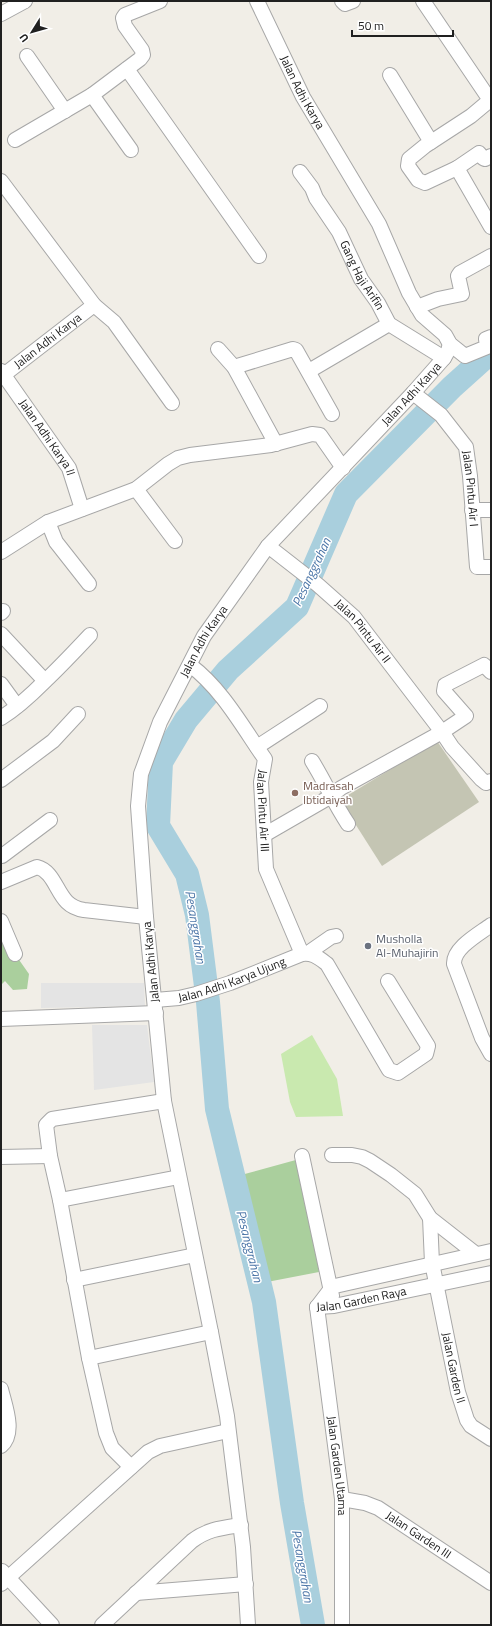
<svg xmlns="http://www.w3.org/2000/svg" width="492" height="1626" viewBox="0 0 492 1626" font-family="'Titillium Web',sans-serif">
	<rect width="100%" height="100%" fill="#f1eee7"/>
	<path fill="#c4c5b3" d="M437 741 479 802 382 866 340 800Z"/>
	<path fill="#c9e9af" d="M312 1035 337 1079 343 1116 296 1117 290 1102 281 1054Z"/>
	<path fill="#aacf9d" d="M1 921 10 947 29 974 27 989 13 990 5 981 1 985Z
		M303 1158 319 1272 267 1282 241 1175Z"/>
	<path fill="#e4e4e4" d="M41 983H144L145 1006 41 1008Z
		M92 1025H147L154 1082 94 1090Z"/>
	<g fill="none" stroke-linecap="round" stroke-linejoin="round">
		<path stroke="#a9cfdd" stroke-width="24" d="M313 1625 292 1503 264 1302 217 1109 208 1002 197 915 187 874 158 826 161 762 186 720 228 670 297 607 346 494 452 387 491 352"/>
		<g stroke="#a7a7a7" stroke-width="16">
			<g id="street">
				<path id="s1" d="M257 1 303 97 379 224 409 293 422 315 445 335 450 344 465 356 487 347 486 339 491 337"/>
				<path d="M342 1 345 4 353 1"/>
				<path d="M423 1 490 100 471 116 425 146 409 159 408 166 418 180 425 183 457 168"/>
				<path d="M1 14 25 1"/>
				<path d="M27 56 65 111"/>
				<path d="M127 69 259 256"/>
				<path d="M390 75 431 142"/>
				<path d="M92 95 131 150"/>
				<path d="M15 140 92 95 140 59 143 55 142 50 125 26 123 18 125 15 160 1"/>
				<path d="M491 156 485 159 483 158 479 153 457 168 491 227"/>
				<path id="s2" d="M300 172 312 188 316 198 339 232 361 279 378 303 389 324 444 358"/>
				<path d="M1 181 94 305 114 322 172 403"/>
				<path d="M417 307 438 299 462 294 458 276 460 273 491 256"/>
				<path d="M218 349 234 367 276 444"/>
				<path d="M234 367 293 349 296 350 332 414"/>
				<path id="s3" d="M1 371 69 468 82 509"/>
				<path d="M309 371 389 324"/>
				<path id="s4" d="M1 377 94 305"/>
				<path id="s5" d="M413 393 441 415 466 447 470 476 477 567H491"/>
				<path d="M136 489 175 541"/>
				<path d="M472 510H491"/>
				<path d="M48 522 56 542 89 584"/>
				<path id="s6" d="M268 546 318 585 354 617 442 732 452 747 481 779 486 783 491 781"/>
				<path d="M1 552 48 522 136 489 168 464 178 458 190 455 271 445 312 434 320 435 343 468"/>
				<path d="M1 613 3 611"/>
				<path d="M1 634 45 681"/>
				<path id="s7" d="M190 665C222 689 242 726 265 759L261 782 266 869 302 954"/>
				<path d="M1 684 17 706"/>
				<path d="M1 718C17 708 31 695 44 682 60 667 75 651 90 635"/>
				<path d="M257 747 320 706"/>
				<path d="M312 761C325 782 334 803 348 824"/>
				<path d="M1 780 53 741 78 714"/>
				<path d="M264 835 328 798 341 788 442 732 466 716 444 691 445 685 484 665 491 672"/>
				<path d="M2 856 50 820"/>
				<path d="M1 882 37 867C53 871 56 891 67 902 72 907 78 909 84 910L146 917"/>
				<path d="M1 921 15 954"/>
				<path d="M491 925C479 934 453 948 454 964L482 1038 491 1054"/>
				<path d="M308 953 331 937 336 936"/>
				<path id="s8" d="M155 1000 179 998 196 994 230 983 302 954C312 952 319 958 327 964L389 1070 398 1073 426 1054 428 1046 388 981"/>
				<path d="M1 1019 156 1013"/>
				<path d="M332 1155H352L362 1157 370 1161 391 1175 415 1194 430 1218 476 1254"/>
				<path d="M302 1156 332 1296"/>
				<path d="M1 1157 50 1156"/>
				<path d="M60 1200 179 1177"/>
				<path id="s9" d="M430 1218 432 1263 458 1392 467 1420 471 1426 491 1439"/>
				<path d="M74 1280 195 1255"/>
				<path id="s10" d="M317 1307 342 1499V1625"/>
				<path d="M317 1307 330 1290 335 1286 491 1251"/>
				<path id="s11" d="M317 1307 334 1306 491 1273"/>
				<path d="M89 1358 211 1332"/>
				<path d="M1 1389C5 1406 16 1433 1 1446"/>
				<path d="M131 1467 112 1448 106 1433 89 1358 60 1200 50 1156 46 1125 52 1119 164 1101"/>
				<path id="s12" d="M342 1499 365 1503 378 1508 491 1583"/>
				<path d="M2 1571 52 1625"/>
				<path d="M1 1584 148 1452 160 1446 228 1431"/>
				<path d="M136 1593 246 1584"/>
				<path d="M102 1625 192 1541C208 1529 221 1528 241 1525"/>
				<path id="s13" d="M248 1625 243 1547 227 1416 211 1332 164 1101 146 917 138 806 141 774 160 722 204 636 268 546 413 393 444 358 448 351 450 344"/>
			</g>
		</g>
		<use href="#street" stroke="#fff" stroke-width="14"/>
	</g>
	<circle fill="#8d6e63" stroke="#fff" stroke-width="1.5" cx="295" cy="793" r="4"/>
	<circle fill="#6b7280" stroke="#fff" stroke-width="1.5" cx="368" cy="946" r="4"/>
	<g text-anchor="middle" stroke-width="3" stroke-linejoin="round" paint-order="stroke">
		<g font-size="12" fill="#202020" stroke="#fff">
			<text dy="4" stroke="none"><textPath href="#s1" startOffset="102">Jalan Adhi Karya</textPath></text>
			<text dy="4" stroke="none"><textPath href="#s2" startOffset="121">Gang Haji Arifin</textPath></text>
			<text dy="4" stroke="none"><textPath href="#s4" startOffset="59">Jalan Adhi Karya</textPath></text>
			<text dy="4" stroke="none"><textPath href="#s13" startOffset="1331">Jalan Adhi Karya</textPath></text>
			<text dy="4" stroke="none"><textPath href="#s3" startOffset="81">Jalan Adhi Karya II</textPath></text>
			<text dy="4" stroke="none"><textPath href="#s5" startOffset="118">Jalan Pintu Air I</textPath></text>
			<text dy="4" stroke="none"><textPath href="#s6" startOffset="128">Jalan Pintu Air II</textPath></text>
			<text dy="4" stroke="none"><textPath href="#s13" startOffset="1007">Jalan Adhi Karya</textPath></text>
			<text dy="4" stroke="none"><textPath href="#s7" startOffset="173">Jalan Pintu Air III</textPath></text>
			<text transform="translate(151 962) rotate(-96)" y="4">Jalan Adhi Karya</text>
			<text dy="4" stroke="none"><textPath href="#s8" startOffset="80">Jalan Adhi Karya Ujung</textPath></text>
			<text dy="4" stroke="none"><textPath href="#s11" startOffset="45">Jalan Garden Raya</textPath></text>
			<text dy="4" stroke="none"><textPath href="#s9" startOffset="152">Jalan Garden II</textPath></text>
			<text dy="4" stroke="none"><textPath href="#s10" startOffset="160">Jalan Garden Utama</textPath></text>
			<text dy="4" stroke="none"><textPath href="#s12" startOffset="86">Jalan Garden III</textPath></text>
		</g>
		<g font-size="12" fill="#785e54" stroke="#fff" text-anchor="start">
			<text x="303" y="790">Madrasah<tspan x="303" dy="14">Ibtidaiyah</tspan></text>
		</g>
		<g font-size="12" fill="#5b616d" stroke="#fff" text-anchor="start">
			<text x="376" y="943">Musholla<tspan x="376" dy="14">Al-Muhajirin</tspan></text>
		</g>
		<g font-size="13" font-style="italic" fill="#4b75a7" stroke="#fff">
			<text transform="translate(311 572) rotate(-65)" y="5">Pesanggrahan</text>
			<text transform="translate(196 927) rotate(81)" y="5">Pesanggrahan</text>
			<text transform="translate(250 1246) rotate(76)" y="5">Pesanggrahan</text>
			<text transform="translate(303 1566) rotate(80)" y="5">Pesanggrahan</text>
		</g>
	</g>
	<rect width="492" height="1626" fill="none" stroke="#202020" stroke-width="4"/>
	<g transform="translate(32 32) rotate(233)" stroke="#ffffff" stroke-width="3" paint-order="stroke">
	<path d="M0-3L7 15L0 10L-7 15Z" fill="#202020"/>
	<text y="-6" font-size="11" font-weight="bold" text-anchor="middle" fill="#202020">U</text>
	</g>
	<path d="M352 30v6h101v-6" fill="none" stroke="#202020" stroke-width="2"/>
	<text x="358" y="30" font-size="12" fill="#202020" stroke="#ffffff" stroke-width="3" paint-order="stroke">50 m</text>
</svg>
